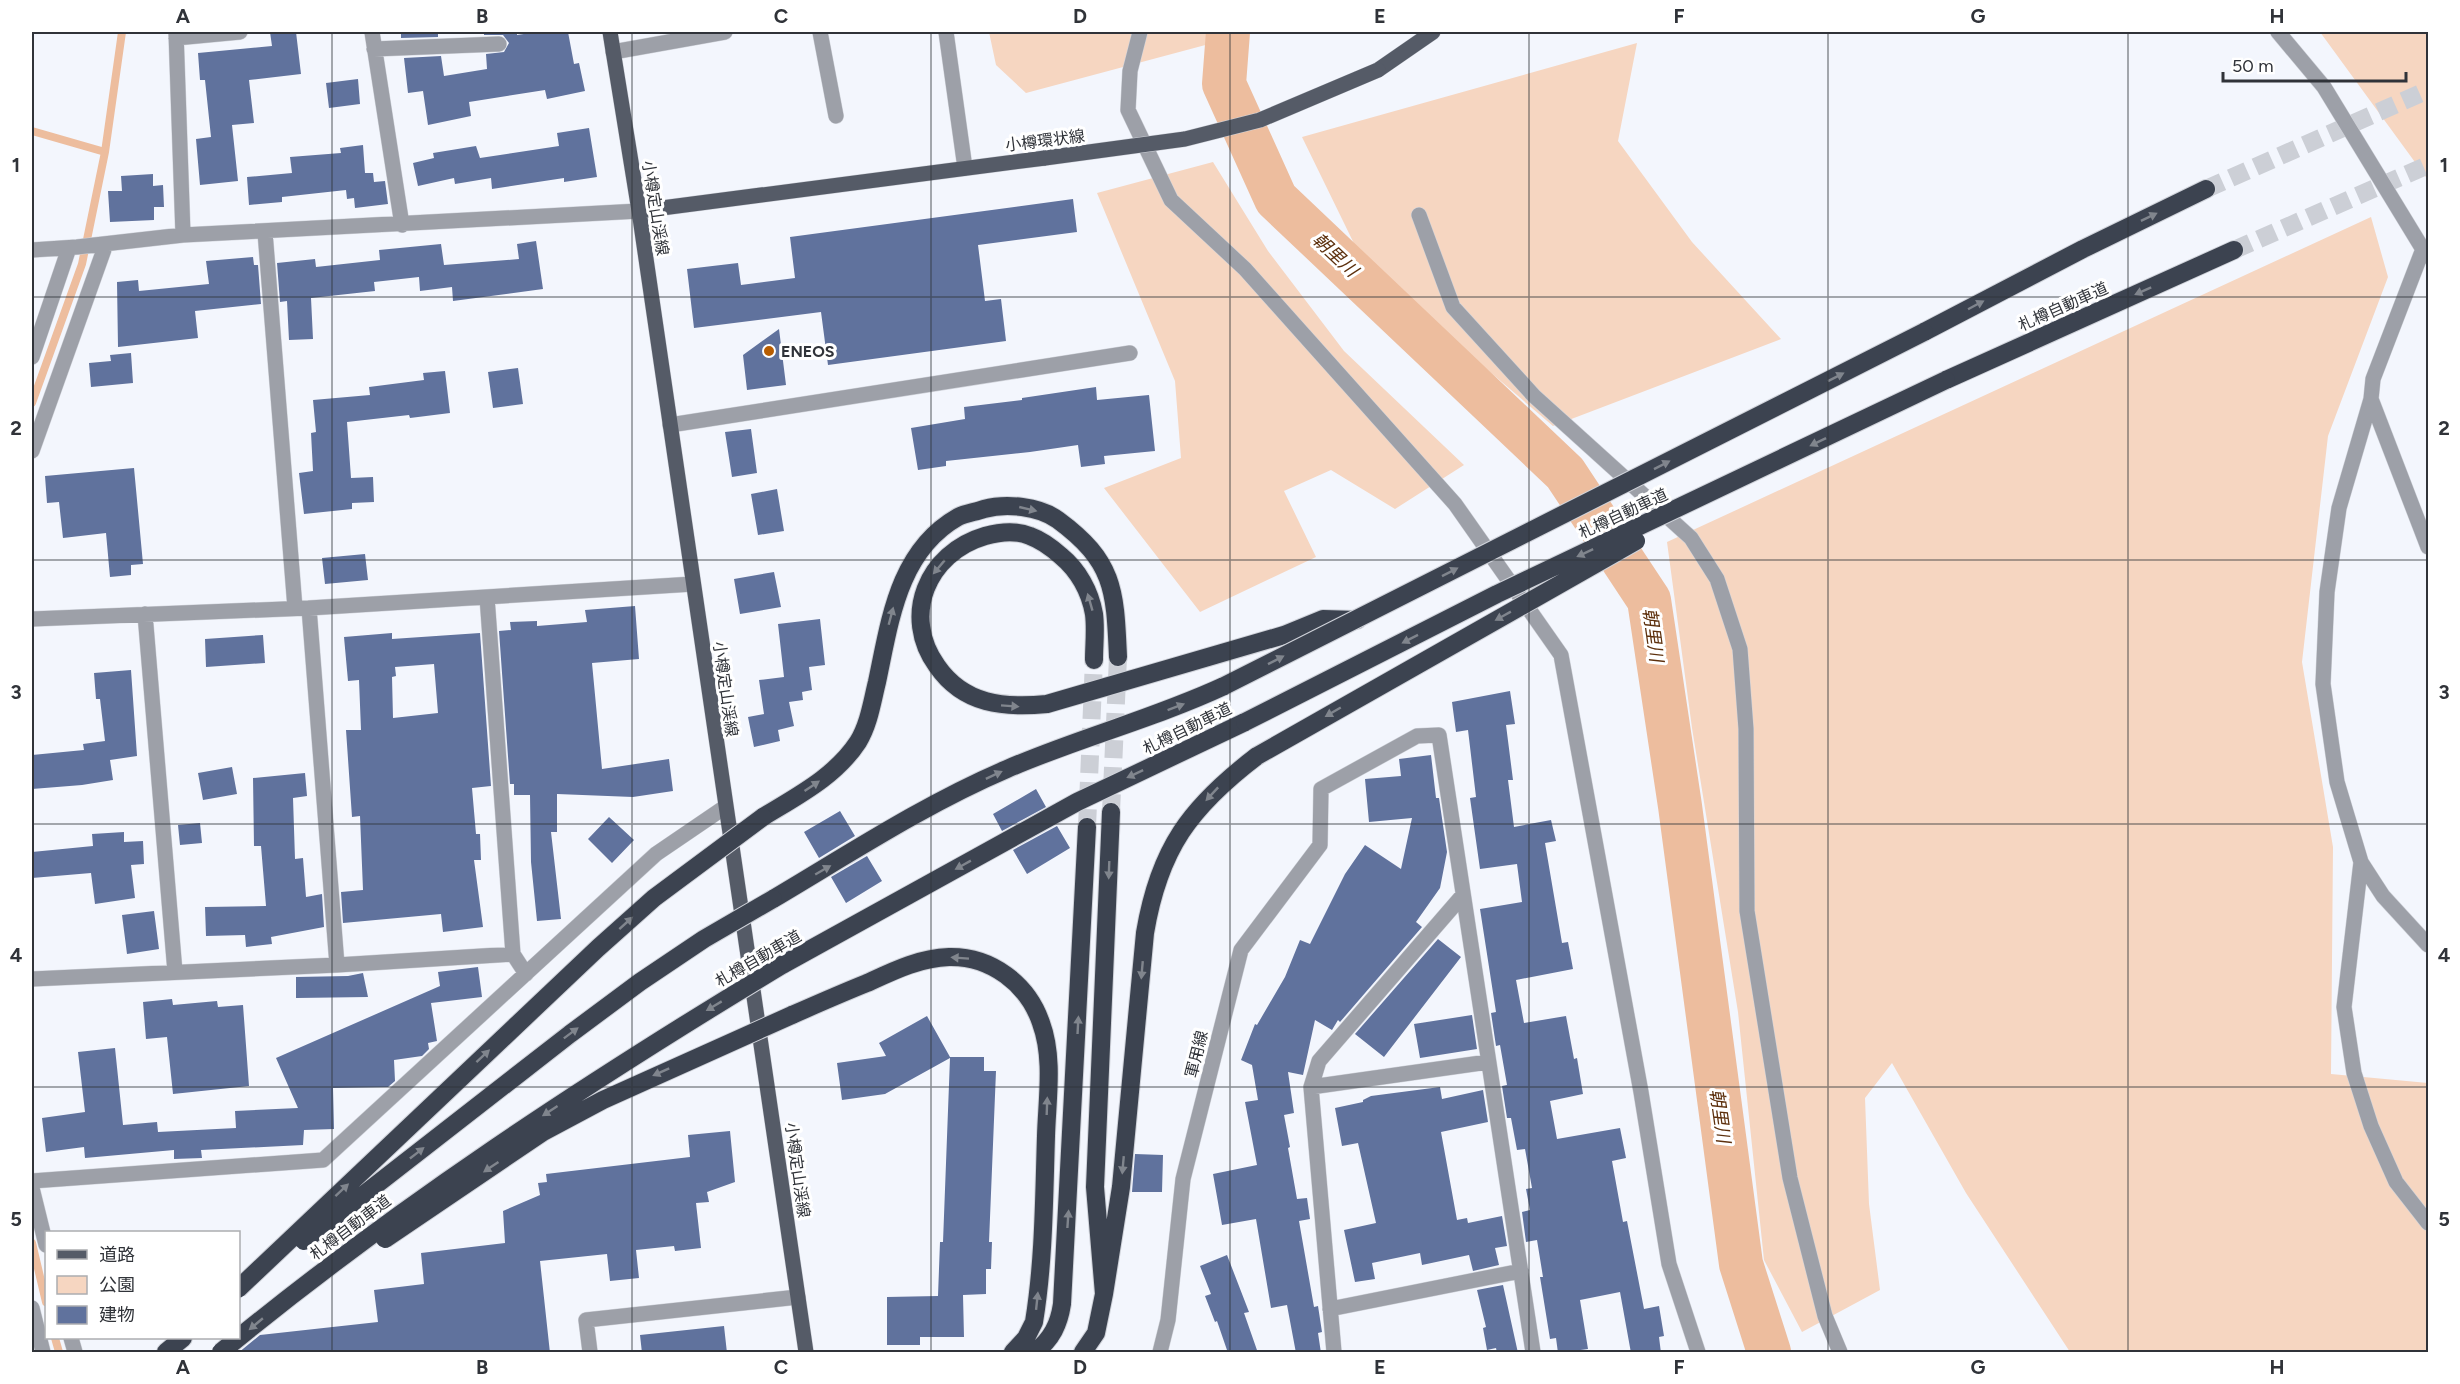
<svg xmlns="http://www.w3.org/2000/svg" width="2460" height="1384" viewBox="0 0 2460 1384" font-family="Figtree,'Noto Sans JP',sans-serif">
	<rect width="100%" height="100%" fill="#f3f6fd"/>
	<path fill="#f6d6c1" d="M989 32H1254L1026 93 996 65Z
		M2320 32H2428V180Z
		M1637 43 1618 141 1692 242 1781 339 1553 426 1364 264 1302 137Z
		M1213 162 1268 251 1344 351 1464 465 1395 509 1331 470 1284 491 1316 557 1200 612 1104 488 1181 458 1175 381 1097 193Z
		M2371 217 2388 277 2328 436 2302 662 2333 847 2331 1074 2428 1083V1352H2070L1966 1193 1892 1063 1865 1098 1869 1204 1880 1290 1802 1332 1764 1260 1738 1012 1692 728 1667 542Z"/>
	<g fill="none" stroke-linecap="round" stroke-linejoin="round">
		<path stroke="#edbd9e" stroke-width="8" d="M32 131 105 152 82 264 32 403
			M105 152 122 32
			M32 1243 46 1302
			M55 1338 59 1352"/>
		<path stroke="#edbd9e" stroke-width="44" d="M1228 32 1224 84 1276 199 1565 473 1649 600 1680 806 1741 1264 1769 1352"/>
	</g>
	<path fill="#60729d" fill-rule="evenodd" d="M270 32H296L301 74 249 80 254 123 232 125 238 181 200 185 196 139 211 137 205 80H200L198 53 272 46Z
		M401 32H438V37L401 38Z
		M484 32H517V35L537 32H568L574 64 579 63 585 91 547 99 545 90 469 102 471 116 428 125 423 91 408 93 404 58 441 56 444 76 487 69 486 54 504 52 509 43 503 35H484Z
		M358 79 360 104 329 108 326 83Z
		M589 128 597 177 564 182V178L492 189 491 178 455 184 454 178 418 186 413 163 434 158 433 153 476 146 480 158 559 146 557 133Z
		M363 145 365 173H373L374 182 385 181 388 204 355 208 354 198 347 199 346 190 282 197V202L249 205 247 177 292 173 290 157 341 153 340 148Z
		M153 174V186L163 185 164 207H154V220L110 222 108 191H122L121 176Z
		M1073 199 1077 232 978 245 985 301 1001 299 1006 341 828 365 821 312 694 328 687 269 738 263 741 285 795 278 790 237Z
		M536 241 543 289 453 301 452 287 420 291 419 277 374 282 375 291 311 298 313 339 289 340 287 301 280 302 277 263 315 259 316 267 380 260 379 250 441 244 444 265 519 259 517 244Z
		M253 257 254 265H258L261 304 195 311 198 338 118 347 117 282 138 280 139 291 209 284 206 261Z
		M779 329 786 385 747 390 743 355Z
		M131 353 133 383 91 387 89 363 111 361 110 355Z
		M518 368 523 404 493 408 488 372Z
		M445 371 450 413 410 418 409 415 347 422 351 478 373 477 374 502 352 503V509L304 514 299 473 313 471 311 433 316 432 313 400 370 395 369 387 424 380 423 373Z
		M1096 387 1097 400 1149 395 1155 451 1104 456 1105 464 1081 467 1078 445 1030 452 946 461V466L918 470 911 428 965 419 964 407 1022 400V398Z
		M751 429 757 473 732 477 725 432Z
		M134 468 143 564 131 565V575L110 577 106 533 63 538 59 502 47 503 45 476Z
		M777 489 784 531 758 535 751 494Z
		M365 554 368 580 325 584 322 558Z
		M774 572 781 607 740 614 734 579Z
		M635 606 639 659 592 663 602 769 669 759 673 791 633 797 557 794V832H551L561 919 537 921 531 862 530 795H514V784H510L499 631 511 630 510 622 537 621V626L587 622 585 610Z
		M820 619 825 665 809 667 812 690 802 692 803 700 789 702 794 726 778 730 780 741 754 747 748 717 764 714 759 680 784 677 778 624Z
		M392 633V639L480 633 491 786 472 788 476 834H480L481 860H474L483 927 443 932 441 914 343 923 341 892 363 890 360 816 352 817 346 730H361L359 680 348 681 344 637ZM434 664 438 713 393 718 392 677 396 676 395 667Z
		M263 635 265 663 206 667 205 639Z
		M131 670 137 756 110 760 113 780 82 785 32 789V755L84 750 83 744 105 741 100 699H96L94 673Z
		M1510 691 1515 724 1506 725 1513 780H1508L1514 827 1551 820 1556 841 1545 843 1562 943 1568 942 1573 969 1516 980 1524 1023 1566 1016 1574 1059 1577 1058 1583 1094 1550 1101 1557 1139 1620 1128 1626 1158 1612 1161 1623 1222 1627 1221 1644 1309 1659 1306 1664 1336 1659 1337 1661 1353H1631L1620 1292 1580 1300 1588 1349 1558 1353 1556 1338 1550 1339 1540 1277H1543L1537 1240 1526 1242 1522 1212 1530 1210 1526 1189 1532 1188 1525 1149 1517 1150 1511 1118H1507L1502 1086 1507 1085 1500 1045 1496 1046 1491 1013 1496 1012 1480 909 1522 902 1517 864 1480 869 1470 798 1476 797 1468 730 1456 732 1452 702Z
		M1431 755 1436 798H1439L1447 852 1440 888 1416 922 1422 927 1340 1022 1338 1020 1332 1030 1315 1020 1303 1075 1288 1072 1294 1113 1284 1115 1290 1147 1288 1148 1297 1199 1307 1198 1310 1219 1299 1221 1314 1307 1318 1306 1322 1332 1318 1333 1321 1353H1296L1287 1305 1271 1308 1256 1219 1222 1225 1213 1174 1257 1165 1245 1102 1258 1100 1252 1065 1241 1060 1255 1024 1257 1025 1285 977 1300 940 1310 944 1345 874 1365 845 1401 869 1412 818 1369 822 1365 779 1401 776 1399 759Z
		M232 767 237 794 203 800 198 773Z
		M305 773 307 796 293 798 295 859 303 858 306 897 322 894 324 927 271 937 272 944 246 947 245 935 206 936 205 907 266 906 261 846H254L253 778Z
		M1036 789 1046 807 1002 831 993 814Z
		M840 811 855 836 819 858 804 832Z
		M609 817 634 840 612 863 588 839Z
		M200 823 202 843 180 845 178 825Z
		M1057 826 1070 848 1027 874 1013 850Z
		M124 832V842L143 841 144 864 131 865 135 898 95 904 91 873 32 878V852L93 846 92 834Z
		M867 856 882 881 846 903 831 877Z
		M154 911 159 949 127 954 122 915Z
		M1438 939 1461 957 1384 1057 1355 1034Z
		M478 967 482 997 431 1003 437 1041 428 1043 429 1049 422 1056 394 1060 395 1081 388 1087 333 1088 334 1129 304 1130 303 1145 201 1150 202 1158 174 1159V1150L85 1158 84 1147 46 1152 42 1118 85 1112 78 1052 115 1048 123 1125 157 1122 158 1132 236 1128 235 1111 298 1108 276 1058 440 986 438 972Z
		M363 973 368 997 296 998V977L348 976Z
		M172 999 173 1005 217 1001 218 1007 243 1005 249 1086 173 1094 167 1037 146 1039 143 1002Z
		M1472 1015 1477 1049 1420 1058 1414 1024Z
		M927 1016 950 1057H984V1071H996L989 1242H992L991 1269H986V1294L963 1295 964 1337H920V1345H887V1297L938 1296 940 1242H943L950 1058 885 1094 842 1100 837 1063 886 1056 879 1043Z
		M1440 1087 1442 1099 1483 1090 1488 1122 1441 1132 1457 1220 1467 1218 1468 1223 1502 1216 1507 1246 1495 1248 1499 1265 1473 1271 1469 1255 1422 1265 1420 1253 1372 1263 1375 1279 1355 1282 1344 1230 1376 1223 1358 1143 1342 1146 1335 1108 1363 1102V1100L1371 1096Z
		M730 1131 735 1182 707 1192 709 1202 696 1203 701 1248 675 1251 674 1246 636 1250 639 1278 610 1281 607 1254 540 1261 550 1353H238L260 1335 378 1322 374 1290 424 1284 421 1253 505 1243 503 1211 540 1195 538 1183 547 1182 546 1174 690 1157 688 1135Z
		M1135 1154 1163 1155 1162 1192H1132Z
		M1227 1255 1249 1312 1244 1313 1258 1353H1228L1217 1321 1215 1322 1205 1296 1211 1294 1200 1266Z
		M1503 1285 1518 1353H1497L1496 1348 1487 1350 1483 1328 1486 1327 1477 1290Z
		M724 1326 727 1353H642L640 1335Z"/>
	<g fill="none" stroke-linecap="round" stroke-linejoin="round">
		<path stroke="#cccfd6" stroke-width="18" stroke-dasharray="18 9" stroke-linecap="butt" d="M2206 189 2428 90
			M2234 250 2428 165
			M1111 812 1118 657
			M1087 827 1094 660"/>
		<g stroke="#d0d3da" stroke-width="16">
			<path id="minor" d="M176 32 183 235
				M372 32 402 225
				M820 32 836 116
				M946 32 965 168
				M1140 32 1130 71 1128 110 1171 200 1245 269 1455 504 1561 655 1641 1092 1669 1264 1698 1352
				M2278 32 2324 87 2427 256
				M176 38 240 32
				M374 49 499 44
				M613 52 725 32
				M1419 215 1453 307 1534 396 1691 538 1717 579 1740 649 1746 729 1747 911 1790 1178 1825 1316 1840 1352
				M265 232 295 608
				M2423 249 2373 379 2371 399 2339 508 2327 592 2323 684 2337 782 2361 862 2383 896 2428 945
				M32 250 77 247 183 235 639 211
				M32 357 69 248
				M2371 399 2428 547
				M670 425 1130 353
				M32 451 106 244
				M487 597 513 954 526 974
				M309 608 337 965
				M145 614 175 972
				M32 619 309 608 693 584
				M2361 862 2344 1007 2354 1073 2371 1126 2396 1182 2428 1223
				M32 979 337 965 513 954
				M1311 1087 1488 1062
				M32 1181 323 1160 656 854 725 807
				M32 1188 46 1245
				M32 1308 43 1352
				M1330 1309 1521 1271
				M71 1338 75 1352
				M590 1352 586 1320 798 1297
				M1160 1352 1168 1320 1183 1179 1241 950 1320 845 1321 789 1417 736 1439 735 1533 1352
				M1334 1352 1311 1087 1319 1061 1463 895"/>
		</g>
		<g stroke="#d0d3da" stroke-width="16">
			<path id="major" d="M610 32 639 211 806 1352
				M1378 70 1433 32
				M639 211 1045 158"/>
		</g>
		<g stroke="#d0d3da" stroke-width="20">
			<path id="highway" d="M1924 332 2083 249 2206 189
				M1946 380 2234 250
				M1094 660C1094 645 1096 629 1094 614 1090 591 1078 570 1061 556 1052 548 1041 540 1030 536 1016 530 999 532 985 536 927 553 901 616 937 666 964 705 1004 708 1047 704L1284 635 1323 619 1357 620
				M763 817C797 796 835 777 858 742 869 724 872 702 877 682 890 621 898 551 958 517 966 513 976 512 984 509 1006 503 1039 506 1058 520 1115 562 1115 591 1118 657
				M773 899C849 854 925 804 1007 769 1078 738 1153 719 1224 686
				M782 965 1077 802 1245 722
				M792 1015C817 1004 842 993 867 983 893 971 919 958 949 957 991 956 1028 984 1041 1023 1054 1058 1047 1100 1046 1136 1044 1198 1044 1261 1034 1322L1026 1338 1013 1352
				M1104 1294 1121 1187 1145 933C1159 849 1190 807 1257 756
				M166 1352 183 1338
				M1035 1352C1052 1339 1059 1324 1062 1304L1087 827
				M1083 1352 1096 1333 1104 1294 1095 1187 1111 812"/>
		</g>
		<use href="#minor" stroke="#9da0a8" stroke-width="15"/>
		<use href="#major" stroke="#555b67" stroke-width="15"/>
		<use href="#highway" stroke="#3c4350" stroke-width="18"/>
		<g stroke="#d0d3da" stroke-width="16" stroke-linecap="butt">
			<path id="major-bridge" d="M1045 158 1185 139 1260 120 1378 70"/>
		</g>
		<g stroke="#d0d3da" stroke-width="20" stroke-linecap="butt">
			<path id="highway-bridge" d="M1224 686 1924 332
				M1245 722 1497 594 1946 380
				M1257 756 1636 541
				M385 1239 543 1132 603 1100 792 1015
				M304 1241 570 1034 640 982 704 939 773 899
				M238 1289 598 948 654 898 763 817
				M221 1352C397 1207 587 1083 782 965"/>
		</g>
		<use href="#major-bridge" stroke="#555b67" stroke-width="15"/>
		<use href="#highway-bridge" stroke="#3c4350" stroke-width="18"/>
	</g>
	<defs><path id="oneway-solid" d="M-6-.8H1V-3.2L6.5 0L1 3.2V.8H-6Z" transform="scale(1.5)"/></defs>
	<g fill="#80858d">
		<use href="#oneway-solid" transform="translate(2149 217) rotate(-26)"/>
		<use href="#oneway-solid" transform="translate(2143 291) rotate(156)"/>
		<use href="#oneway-solid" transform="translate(1976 305) rotate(-28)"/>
		<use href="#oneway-solid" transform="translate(1836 377) rotate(-27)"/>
		<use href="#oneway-solid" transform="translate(1818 442) rotate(154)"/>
		<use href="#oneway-solid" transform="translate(1662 465) rotate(-27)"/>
		<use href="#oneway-solid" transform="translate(1028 509) rotate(13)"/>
		<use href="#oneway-solid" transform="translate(1585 553) rotate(155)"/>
		<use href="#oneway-solid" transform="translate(939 567) rotate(130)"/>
		<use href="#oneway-solid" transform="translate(1450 572) rotate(-27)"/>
		<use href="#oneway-solid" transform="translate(1090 602) rotate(-106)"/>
		<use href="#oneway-solid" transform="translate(891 616) rotate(-75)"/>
		<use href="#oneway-solid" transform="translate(1503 616) rotate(151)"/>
		<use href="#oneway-solid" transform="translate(1410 639) rotate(153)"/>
		<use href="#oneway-solid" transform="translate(1276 660) rotate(-27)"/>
		<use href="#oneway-solid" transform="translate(1010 706) rotate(4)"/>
		<use href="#oneway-solid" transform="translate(1176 707) rotate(-21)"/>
		<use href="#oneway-solid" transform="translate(1333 712) rotate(150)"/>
		<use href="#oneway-solid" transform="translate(1135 774) rotate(155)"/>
		<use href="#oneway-solid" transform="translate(994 775) rotate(-25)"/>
		<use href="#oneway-solid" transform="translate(812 786) rotate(-34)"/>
		<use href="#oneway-solid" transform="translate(1212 794) rotate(133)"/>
		<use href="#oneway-solid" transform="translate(963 865) rotate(151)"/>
		<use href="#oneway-solid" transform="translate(823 870) rotate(-30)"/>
		<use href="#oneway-solid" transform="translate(1109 870) rotate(92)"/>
		<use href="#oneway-solid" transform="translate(626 923) rotate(-42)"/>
		<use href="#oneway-solid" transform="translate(960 958) rotate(-176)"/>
		<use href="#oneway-solid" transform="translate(1142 970) rotate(95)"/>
		<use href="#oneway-solid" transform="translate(714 1006) rotate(149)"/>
		<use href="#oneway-solid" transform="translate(1078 1025) rotate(-87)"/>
		<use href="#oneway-solid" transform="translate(571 1033) rotate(-37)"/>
		<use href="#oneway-solid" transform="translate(483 1056) rotate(-43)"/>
		<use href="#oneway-solid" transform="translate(661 1072) rotate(156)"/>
		<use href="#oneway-solid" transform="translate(1047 1106) rotate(-88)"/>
		<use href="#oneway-solid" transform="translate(550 1111) rotate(147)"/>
		<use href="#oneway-solid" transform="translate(417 1153) rotate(-38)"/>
		<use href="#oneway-solid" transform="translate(1123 1165) rotate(95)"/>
		<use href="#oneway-solid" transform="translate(491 1167) rotate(146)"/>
		<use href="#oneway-solid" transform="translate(342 1190) rotate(-43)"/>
		<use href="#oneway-solid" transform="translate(1068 1219) rotate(-86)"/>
		<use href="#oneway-solid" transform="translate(1037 1301) rotate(-84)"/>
		<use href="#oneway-solid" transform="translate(256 1324) rotate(140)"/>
	</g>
	<path fill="none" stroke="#303339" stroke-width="1.5" stroke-opacity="0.55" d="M332 32V1352M632 32V1352M931 32V1352M1230 32V1352M1529 32V1352M1828 32V1352M2128 32V1352M32 297H2428M32 560H2428M32 824H2428M32 1087H2428"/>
	<circle fill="#b85d01" stroke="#fff" stroke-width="2" cx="769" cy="351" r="6"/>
	<g text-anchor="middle" stroke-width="6" stroke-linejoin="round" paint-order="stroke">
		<g font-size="16" fill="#303339" stroke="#fff">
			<text transform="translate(1045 140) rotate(-7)" y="6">小樽環状線</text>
			<text transform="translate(656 208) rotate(81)" y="6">小樽定山渓線</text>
			<text transform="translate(2063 306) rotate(-24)" y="6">札樽自動車道</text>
			<text transform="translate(1623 513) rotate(-25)" y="6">札樽自動車道</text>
			<text transform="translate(726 689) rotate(82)" y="6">小樽定山渓線</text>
			<text transform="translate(1187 728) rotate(-26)" y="6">札樽自動車道</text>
			<text transform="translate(758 958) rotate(-30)" y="6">札樽自動車道</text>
			<text transform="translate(1196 1054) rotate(-76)" y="6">軍用線</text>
			<text transform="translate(798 1170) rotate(82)" y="6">小樽定山渓線</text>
			<text transform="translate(350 1227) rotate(-37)" y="6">札樽自動車道</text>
		</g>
		<g font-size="16" font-weight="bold" fill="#303339" stroke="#fff" text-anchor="start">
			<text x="781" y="357">ENEOS</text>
		</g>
		<g font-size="18" font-style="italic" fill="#5d300d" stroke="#fff">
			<text transform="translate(1335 255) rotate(43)" y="6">朝里川</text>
			<text transform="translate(1653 635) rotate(82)" y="6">朝里川</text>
			<text transform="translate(1720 1116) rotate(82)" y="6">朝里川</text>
		</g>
	</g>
	<rect width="2460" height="1384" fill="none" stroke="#ffffff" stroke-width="66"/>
	<rect x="45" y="1231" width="195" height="108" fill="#ffffff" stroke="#acadb0" stroke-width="1.5"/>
	<rect x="57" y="1250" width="30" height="9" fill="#555b67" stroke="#acadb0" stroke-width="1.5"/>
	<text x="99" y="1261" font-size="18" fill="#303339">道路</text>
	<rect x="57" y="1276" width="30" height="18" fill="#f6d6c1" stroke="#acadb0" stroke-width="1.5"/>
	<text x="99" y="1291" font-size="18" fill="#303339">公園</text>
	<rect x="57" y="1306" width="30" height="18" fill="#60729d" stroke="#acadb0" stroke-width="1.5"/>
	<text x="99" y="1321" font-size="18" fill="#303339">建物</text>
	<path d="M2223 72v9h183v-9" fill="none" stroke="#303339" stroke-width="3"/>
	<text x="2232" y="72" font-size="18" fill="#303339" stroke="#ffffff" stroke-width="4.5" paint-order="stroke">50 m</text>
	<rect x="33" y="33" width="2394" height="1318" fill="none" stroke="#303339" stroke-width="2"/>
	<g font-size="20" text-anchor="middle" font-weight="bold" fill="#303339">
		<text x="183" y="23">A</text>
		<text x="482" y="23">B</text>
		<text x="781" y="23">C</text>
		<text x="1080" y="23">D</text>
		<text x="1380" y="23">E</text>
		<text x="1679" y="23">F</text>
		<text x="1978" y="23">G</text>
		<text x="2277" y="23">H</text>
		<text x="16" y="172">1</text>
		<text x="2444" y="172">1</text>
		<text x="16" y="435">2</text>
		<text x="2444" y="435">2</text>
		<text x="16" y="699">3</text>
		<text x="2444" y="699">3</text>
		<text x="16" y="962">4</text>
		<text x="2444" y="962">4</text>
		<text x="16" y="1226">5</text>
		<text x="2444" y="1226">5</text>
		<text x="183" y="1374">A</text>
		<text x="482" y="1374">B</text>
		<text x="781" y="1374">C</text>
		<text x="1080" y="1374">D</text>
		<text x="1380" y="1374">E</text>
		<text x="1679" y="1374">F</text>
		<text x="1978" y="1374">G</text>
		<text x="2277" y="1374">H</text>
	</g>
</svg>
